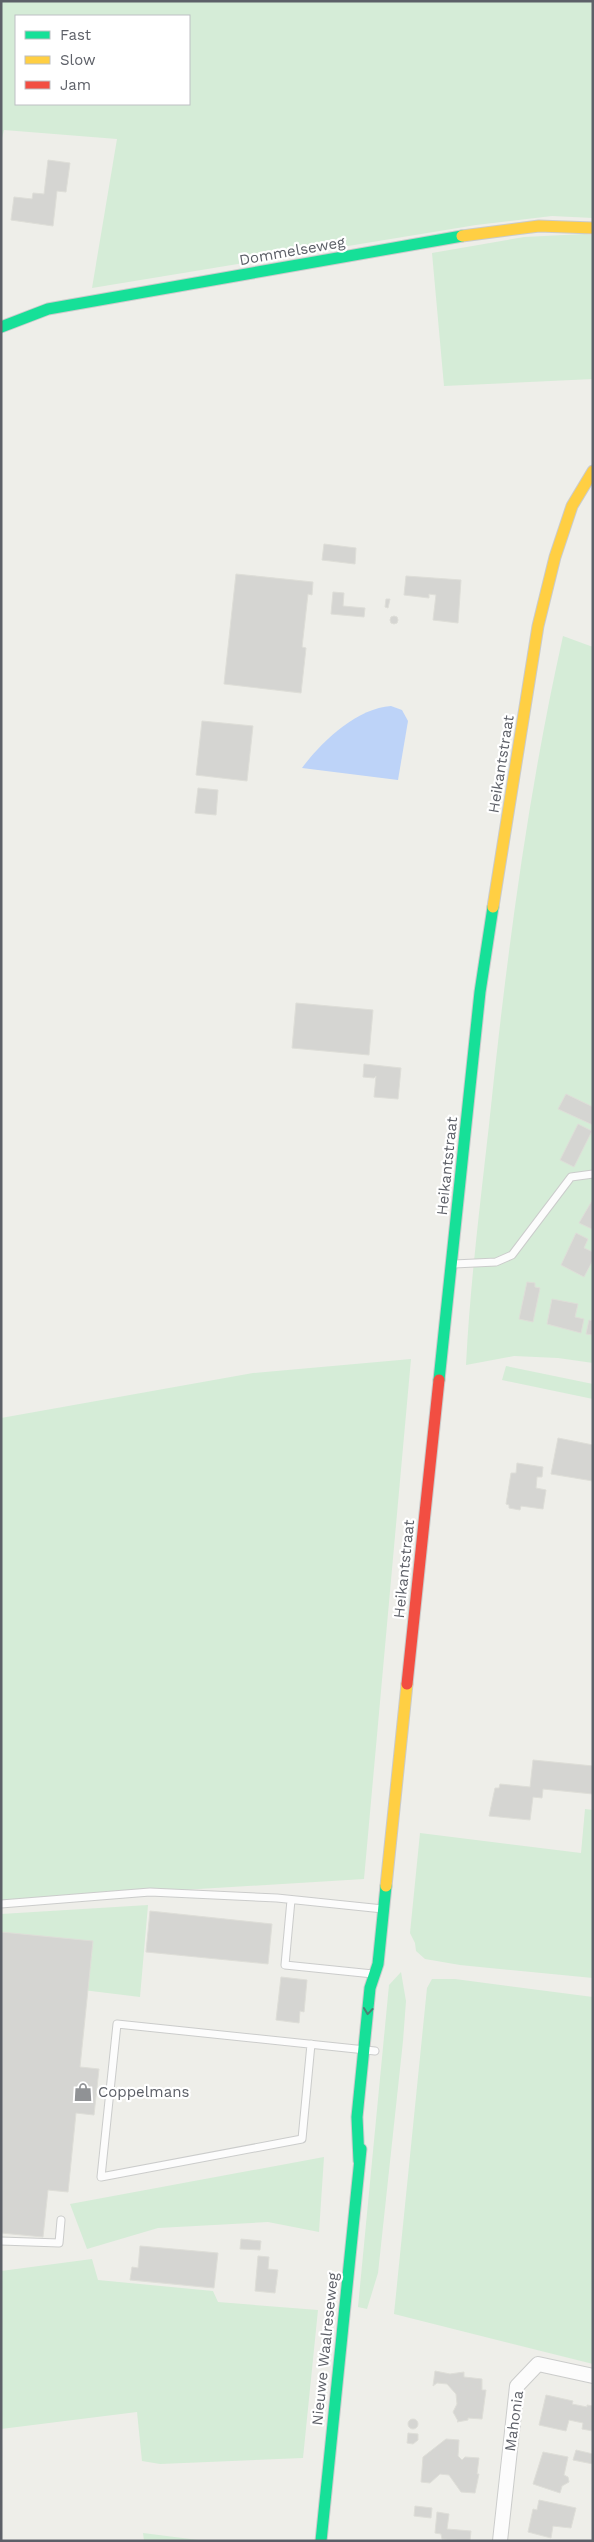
<svg xmlns="http://www.w3.org/2000/svg" width="594" height="2542" viewBox="0 0 594 2542" font-family="'Work Sans',sans-serif">
	<rect width="100%" height="100%" fill="#eeeee9"/>
	<path fill="#d5ecd7" fill-rule="evenodd" d="M1 1H593V218L552 216 476 225 92 288 117 139 4 130 1 142ZM16 16H189V104H16Z
		M584 234 593 235V379L444 386 432 253 524 237Z
		M563 636 593 647V1363L558 1358 514 1356 466 1365C470 1285 480 1205 489 1125 506 961 527 797 563 636Z
		M411 1359 364 1879 1 1901V1418L253 1373Z
		M506 1366 593 1384V1399L502 1380Z
		M585 1809 593 1810V1978L460 1965 425 1959 416 1951 415 1943 410 1933 420 1833 581 1853Z
		M148 1905 140 1997 1 1980V1914Z
		M401 1972 406 2001 403 2041 378 2273 367 2309 358 2307 389 1985Z
		M432 1979H455L593 1997V2364L394 2314 427 1988Z
		M324 2157 319 2232 268 2222 158 2228 87 2249 70 2204Z
		M92 2259 98 2280 213 2291 218 2302 318 2310 303 2458 160 2464 142 2461 137 2412 1 2429V2271Z
		M143 2533 206 2541H208H144Z"/>
	<path fill="#bdd3f8" d="M391 706 402 710 408 721 398 780 302 768C321 742 357 708 391 706Z"/>
	<path fill="#d5d5d2" stroke="#deded8" d="M48 160 70 163 66 192 57 191 53 226 11 220 14 197 32 199 33 193 44 194Z
		M324 544 356 548 355 564 322 560Z
		M236 574 313 582 312 595 308 594 302 647 306 648 301 693 224 684Z
		M406 576 461 580 458 623 433 620 436 595 429 594V598L404 595Z
		M333 592 344 593 343 606 365 608 364 617 331 614Z
		M386 599H390L388 608 385 607Z
		M390 620a4 4 0 1 1 8 0a4 4 0 1 1-8 0Z
		M202 721 253 726 247 781 196 775Z
		M198 788 218 790 216 815 195 813Z
		M296 1003 373 1010 369 1055 292 1048Z
		M364 1064 401 1068 398 1099 374 1097 376 1076 374 1078 363 1077Z
		M566 1094 593 1107V1125L558 1109Z
		M578 1124 592 1131 574 1167 560 1160Z
		M593 1199V1228L592 1229 579 1223Z
		M576 1233 588 1239 584 1248 593 1252V1260L584 1277 561 1265Z
		M527 1282 535 1283V1287L540 1288 533 1322 519 1319Z
		M552 1299 578 1304 575 1317 584 1319 581 1333 547 1324Z
		M589 1320 593 1321V1335L586 1334Z
		M558 1438 593 1445V1481L551 1474Z
		M517 1463 543 1467 542 1477H537L536 1488 546 1490 543 1509 521 1506 520 1510 509 1508V1505L506 1504 511 1473H516Z
		M533 1760 593 1766V1794L543 1789 542 1798 533 1797 530 1820 489 1816 495 1788H499L500 1784 530 1787Z
		M150 1911 272 1924 268 1964 146 1952Z
		M1 1932 93 1941 80 2067 99 2069 94 2115 76 2113 68 2192 48 2190 43 2237 1 2233Z
		M281 1977 307 1980 304 2012 300 2011 299 2023 276 2020Z
		M241 2239 261 2241 260 2250 240 2249Z
		M140 2246 218 2253 214 2288 130 2280 132 2267 138 2268Z
		M258 2256 269 2257 268 2269 278 2270 275 2293 255 2291Z
		M435 2371 450 2374 464 2372V2377L482 2379V2390H486L482 2419 468 2418V2420L457 2422 458 2421 453 2412 457 2404 456 2394 447 2384 437 2383 433 2386Z
		M546 2395 573 2401 572 2404 587 2407V2405L593 2406V2431L582 2429 583 2423 569 2420 566 2431 539 2425Z
		M408 2424a5 5 0 1 1 10 0a5 5 0 1 1-10 0Z
		M408 2433 418 2434V2440L413 2444 407 2443Z
		M446 2439 459 2440 458 2456 462 2460 465 2457 479 2458 477 2474H479L475 2493 461 2492 449 2475 440 2474 430 2483 421 2482 423 2457Z
		M576 2450 593 2454V2464L573 2460Z
		M543 2452 568 2457 564 2475 568 2477 569 2482 562 2486 560 2493 533 2484Z
		M539 2500 576 2508 571 2528 553 2526 551 2538 528 2532 533 2509 537 2510Z
		M415 2506 432 2508 431 2518 414 2516Z
		M437 2512 449 2514 447 2529 471 2531 470 2541 442 2539 441 2534 435 2533Z"/>
	<g fill="none" stroke-linecap="round" stroke-linejoin="round">
		<g stroke="#cbcccb" stroke-width="9">
			<path id="lane" d="M454 1264 496 1262 512 1255 571 1177 593 1174
				M291 1900 285 1965 373 1974
				M1 1904 150 1892 277 1898 383 1909
				M311 2044 302 2139 101 2177 117 2024C203 2033 289 2042 375 2051
				M1 2241 59 2243 61 2220"/>
		</g>
		<g stroke="#cbcccb" stroke-width="16">
			<path id="street" d="M500 2541 517 2386 538 2364 593 2376"/>
		</g>
		<g stroke="#cacbcb" stroke-width="13">
			<path id="fast" d="M1 327 48 309 462 236
				M439 1380 480 992 493 907
				M359 2161 357 2117 370 1988 378 1964 386 1886
				M321 2541 361 2149"/>
		</g>
		<g stroke="#cacbcb" stroke-width="13">
			<path id="slow" d="M462 236 539 226 593 228
				M493 907 538 626 555 557 572 506 593 471
				M386 1886 407 1684"/>
		</g>
		<g stroke="#cacbcb" stroke-width="13">
			<path id="jam" d="M407 1684 439 1380"/>
		</g>
		<use href="#lane" stroke="#fcfcfc" stroke-width="7"/>
		<use href="#street" stroke="#fcfcfc" stroke-width="14"/>
		<use href="#fast" stroke="#16e098" stroke-width="11"/>
		<use href="#slow" stroke="#ffcf43" stroke-width="11"/>
		<use href="#jam" stroke="#f24e42" stroke-width="11"/>
	</g>
	<defs><path id="oneway-chevron" d="M-2-3.5L2.5 0L-2 3.5" fill="none" stroke-width="1.6" stroke-linecap="round" stroke-linejoin="round" transform="scale(1.25)"/></defs>
	<use stroke="#4b8074" href="#oneway-chevron" transform="translate(368 2011) rotate(96)"/>
	<defs>
		<g id="shop-bare" transform="scale(1.5)"><path d="M-5-2.5h2.3a2.7 3.5 0 0 1 5.4 0H5L5.5 6h-11ZM-1.5-2.5h3a1.5 2.3 0 0 0-3 0Z" fill="#909295" stroke="#fff" stroke-width="2.5" paint-order="stroke"/></g>
	</defs>
	<g fill-rule="evenodd">
		<use href="#shop-bare" x="83" y="2092"/>
	</g>
	<g text-anchor="middle" stroke-width="4.5" stroke-linejoin="round" paint-order="stroke">
		<g font-size="15" fill="#5d6068" stroke="#fff">
			<text transform="translate(292 251) rotate(-10)" y="5">Dommelseweg</text>
			<text transform="translate(501 764) rotate(-81)" y="5">Heikantstraat</text>
			<text transform="translate(447 1166) rotate(-84)" y="5">Heikantstraat</text>
			<text transform="translate(404 1569) rotate(-84)" y="5">Heikantstraat</text>
			<text transform="translate(325 2349) rotate(-84)" y="5">Nieuwe Waalreseweg</text>
			<text transform="translate(514 2421) rotate(-82)" y="5">Mahonia</text>
		</g>
		<g font-size="15" fill="#5d6068" stroke="#fff" text-anchor="start">
			<text x="98" y="2097">Coppelmans</text>
		</g>
	</g>
	<rect width="594" height="2542" fill="none" stroke="#5d6068" stroke-width="5"/>
	<rect x="15" y="15" width="175" height="90" fill="#ffffff" stroke="#bebfc3"/>
	<rect x="25" y="31" width="25" height="8" fill="#16e098" stroke="#bebfc3"/>
	<text x="60" y="40" font-size="15" fill="#5d6068">Fast</text>
	<rect x="25" y="56" width="25" height="8" fill="#ffcf43" stroke="#bebfc3"/>
	<text x="60" y="65" font-size="15" fill="#5d6068">Slow</text>
	<rect x="25" y="81" width="25" height="8" fill="#f24e42" stroke="#bebfc3"/>
	<text x="60" y="90" font-size="15" fill="#5d6068">Jam</text>
</svg>
